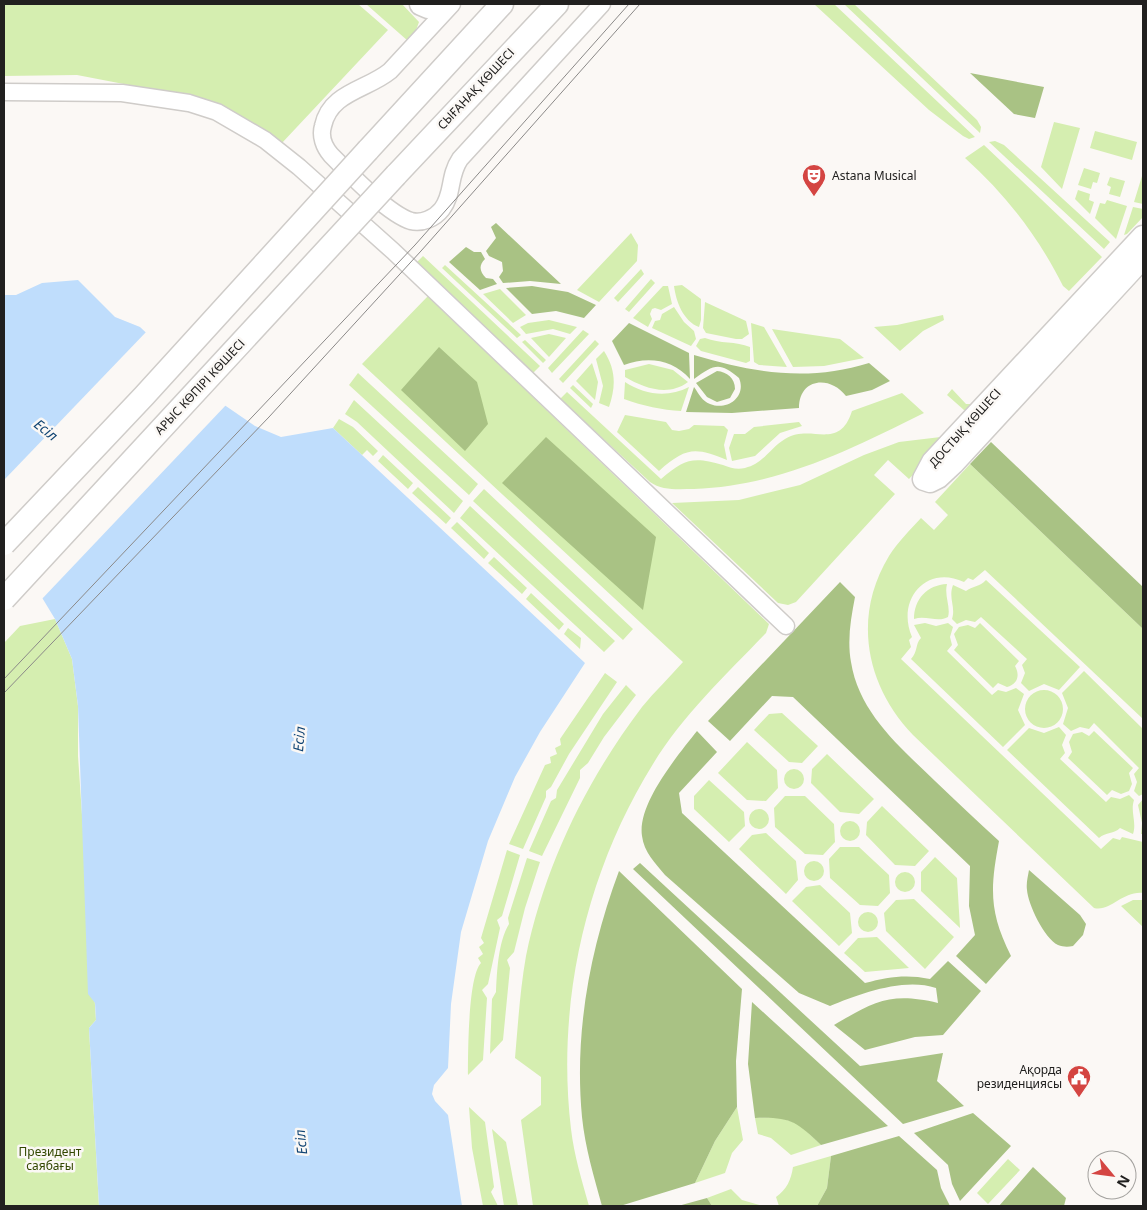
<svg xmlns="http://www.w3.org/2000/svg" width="1147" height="1210" viewBox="0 0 1147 1210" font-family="'Noto Sans',sans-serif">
	<rect width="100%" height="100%" fill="#fbf8f5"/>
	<path fill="#d5eeb0" d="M4 4H358L388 30 281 144 212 101 77 75 4 76Z
		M366 4H402L419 22 415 33 408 41Z
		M814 4H834L975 137 969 139 963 136 929 110Z
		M844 4H854L977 120 981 127 980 133Z
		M1054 122 1080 128 1062 189 1041 167Z
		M1095 131 1137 142 1132 160 1090 148Z
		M995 141 1004 145 1110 242 1104 249 989 142Z
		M984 145 1102 257 1069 291 1063 286C1038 236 1006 195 965 158Z
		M1084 168 1100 173 1097 183 1093 182 1091 189 1078 185Z
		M1142 176 1143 177V204L1134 202Z
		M1110 177 1125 181 1120 197 1109 194 1111 187 1107 185Z
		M1078 190 1090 194 1089 200 1094 202 1090 214 1075 199Z
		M1107 200 1127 206 1116 239 1095 218 1100 203 1105 204Z
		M1133 207 1143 209V217L1127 234 1124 235Z
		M631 233 638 245 637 261 599 302 577 290Z
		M423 256 540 366 533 373 417 262Z
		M445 265 521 335 517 338 442 268Z
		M641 269 644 274 618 302 614 298Z
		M651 279 655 283 629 312 625 309Z
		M682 285 701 299V320L699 327C683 321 676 301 674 286Z
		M663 286H668L672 304 661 310 655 308 652 309 650 314 652 319 648 327 633 318Z
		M500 289 526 315 513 323 483 294Z
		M428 296 769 624 766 633C727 674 683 715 653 764 586 872 556 1003 571 1129 574 1155 582 1181 589 1206H533L521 1120 541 1105V1077L515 1058C518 1024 520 990 526 956 545 865 586 781 642 707 655 691 670 677 683 662L362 364Z
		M705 302 746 321 749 334 742 339H736L706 333 703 328Z
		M674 307 684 322 694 331 696 339 691 346 652 328 655 321 660 320 662 314Z
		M943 315 944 320 923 331 900 351 874 327 897 325Z
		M549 320 577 327 570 334 553 329 526 334 520 327 528 323Z
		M751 323 764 327 787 367 759 365 754 362Z
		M772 329 840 339 864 358 824 366 793 367Z
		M583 330 589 334 552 373 548 368Z
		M549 334 566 338 549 357 531 338Z
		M705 338C720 344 736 341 750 347V361L746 363 701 351 696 346 700 339Z
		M525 340 546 360 543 363 522 342Z
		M595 340 599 344 563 383 559 379Z
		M604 351C616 370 616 386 609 407L599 403 603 386 596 359Z
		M1014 358 1013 367 974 410H964L947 395 952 389 966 404H971Z
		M592 363 598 382 595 400 576 381Z
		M649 364 673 370 688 382C668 397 644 388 625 377V370Z
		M358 373 478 484 469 495 349 385Z
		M625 382C645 395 668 398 689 387L681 411C662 410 643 406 624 399Z
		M573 385 593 404 591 408 570 388Z
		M567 392 661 479C684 459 693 456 723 465 731 468 737 470 745 468 763 464 770 448 785 439 811 423 839 452 852 411L902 393 924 413C849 450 779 486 694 489 679 489 662 491 650 482L560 399Z
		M354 400 463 501 454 513 357 422 345 414Z
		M625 415 666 422 672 430 679 431 689 429 694 425 724 426 728 430 724 445 727 460C695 447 686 447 659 471L617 432Z
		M339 419 353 427 378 451 373 456 367 450 362 455 333 428Z
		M799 422 802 426 780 433 755 456 732 461 729 448 734 434H745L754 427Z
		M949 436 909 479 888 460 874 475 895 494 796 602 788 605 778 603 672 503 739 500 800 485 864 455 899 442Z
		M383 455 413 483 408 489 378 461Z
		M970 464 1143 629V719L985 570 973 580 968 578 964 582C926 564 896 600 912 637L909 640 911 647 901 659 1101 849 1113 838 1120 840 1122 837 1143 842V893C1122 891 1111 912 1094 908L913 735C866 686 852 617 889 556 898 542 910 530 921 518L934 530 948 515 935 502Z
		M418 487 451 518 446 524 412 493Z
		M484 489 633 629 623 640 473 501Z
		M470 506 615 641 604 652 460 518Z
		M457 522 489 553 484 559 451 528Z
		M494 557 527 588 522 594 488 563Z
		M986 580 1080 667 1059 690 1044 684 1029 691 1021 683 1025 673 1022 665 1027 659 981 617 975 622 966 620 957 624 952 619C956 607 948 598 953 585L966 591C972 586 980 587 986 580Z
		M947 584C944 596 951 607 948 617 938 623 926 615 914 619 914 599 927 585 947 584Z
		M531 593 564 624 559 630 526 599Z
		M55 619 72 659 78 706V756L96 1020 89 1028 99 1206H4V643L20 626Z
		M925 623 936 626 948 623 953 627 950 637 952 645 947 651 992 695 998 690 1006 692 1016 688 1024 694 1018 710 1025 725 1003 747 911 659C918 652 915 644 921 638L914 625Z
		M980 623 1019 661 1015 666C1020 675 1018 684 1007 687L998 683 993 688 954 650 958 645 954 634 959 627 968 625 975 628Z
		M568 628 581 638 580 649 564 634Z
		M1084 671 1143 729V794L1139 796 1134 791 1137 782 1134 774 1139 768 1094 723 1089 729 1080 727 1071 731 1063 724 1068 708 1062 693Z
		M605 673 617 682 569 754 551 787 546 791V797L523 849 509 844 545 765 551 763 550 757 557 754 555 748 561 745 560 739Z
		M626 685 636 695 604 737 588 763 580 770V778L542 856 529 851 551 801 556 798 557 790 603 714Z
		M1025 709a19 19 0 1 1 38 0a19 19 0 1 1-38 0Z
		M782 713 818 746 802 763 789 762 754 730 769 714Z
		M1059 727 1066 735 1062 745 1065 753 1060 759 1106 802 1111 797 1120 799 1129 795 1134 800C1130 812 1137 822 1133 834L1120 828C1114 834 1106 832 1099 838L1007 750 1029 728 1044 733Z
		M1094 731 1133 768 1129 773 1132 784 1129 791 1121 794 1112 790 1107 795 1068 758 1072 752 1069 742 1073 734 1082 732 1089 736Z
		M747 742 777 770 778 788 766 801 747 800 718 773Z
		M827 754 874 799 859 814 840 812 811 783 812 769Z
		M784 779a10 10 0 1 1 20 0a10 10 0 1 1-20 0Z
		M709 780 744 812 745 826 729 842 694 809V796Z
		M785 796H805L834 824 835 842 823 855 805 854 775 827 774 808Z
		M1143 799V834H1141L1142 823 1138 805Z
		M882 806 929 851 915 866 895 865 866 835 867 822Z
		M749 819a10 10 0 1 1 20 0a10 10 0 1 1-20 0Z
		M840 831a10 10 0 1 1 20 0a10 10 0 1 1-20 0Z
		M766 833 796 861 798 880 786 894 739 849 752 835Z
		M840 847H859L889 875 890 893 878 906 860 905 830 878 829 859Z
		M507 850 520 855 502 916 497 920 500 928 488 984 482 990 487 998 483 1060 468 1075C468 1054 468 976 481 963L478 958 483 954 479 947 484 943 481 938Z
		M935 857 957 878 960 928 921 891V872Z
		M527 858 540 862 525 908 514 952 507 960 510 968 503 1040 490 1054 492 999 496 992C497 972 498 942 509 924L508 918Z
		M804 871a10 10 0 1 1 20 0a10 10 0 1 1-20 0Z
		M895 882a10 10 0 1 1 20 0a10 10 0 1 1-20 0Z
		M820 885 850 913 852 933 839 946 792 901 806 887Z
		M914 899 954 937 925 969 886 931 884 913 896 900Z
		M1133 900H1143V927L1121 906Z
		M858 922a10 10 0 1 1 20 0a10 10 0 1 1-20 0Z
		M877 937 909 968 865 972 844 953 858 938Z
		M469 1107 485 1122 494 1187 491 1192 498 1206H483L472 1148Z
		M737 1107 743 1140 732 1153 725 1173 695 1183 715 1141Z
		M778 1117 799 1124 821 1145 791 1155 771 1138 758 1134 755 1118Z
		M492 1129 506 1142 518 1206H504Z
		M831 1156 827 1188 817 1206H779L776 1197C787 1189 791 1180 793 1167Z
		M1008 1159 1020 1170 988 1204 977 1193Z
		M731 1189 742 1200 763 1206H712L707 1198Z"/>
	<path fill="#a9c284" d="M970 73 1044 87 1035 118 1014 114Z
		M496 223 561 284 530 281 503 283 499 277 503 271 502 262 489 256 486 251 496 238 491 227Z
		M466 247 474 252H481L485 259C478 266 480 272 486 278L493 279 497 284 480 290 449 262Z
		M532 286 568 292 596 305 584 318 556 311 532 314 506 288Z
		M629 323 689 353 690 379C673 359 647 356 624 365L612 341Z
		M439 347 477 382 488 424 465 451 401 390Z
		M694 355C753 373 809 382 869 363L890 381 872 390 846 396C830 375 799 378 799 408L732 413 686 412 694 387C699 394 702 401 710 404 727 411 747 397 739 378 719 361 714 365 694 379Z
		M717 371C727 372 735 378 735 389L730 398 717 402 707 397 696 383Z
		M546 437 656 537 643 610 502 483Z
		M991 442 1143 587V629L970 464Z
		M840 582 855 597C851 618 847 640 851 662 859 713 900 747 935 781 956 801 977 821 999 841 990 889 989 912 1011 956L986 984 956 956 975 935 969 906 970 866 793 697 772 696 730 741 708 721Z
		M697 731 717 752 679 793 682 813 865 983C888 977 906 974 930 979L948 961 981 991 943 1035 915 1037 865 1050 834 1025C875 1001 891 992 938 1003L936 988C904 977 859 994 830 1006L799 993 665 875C655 863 644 852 642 836 637 804 678 755 697 731Z
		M640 863 860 1066 943 1053 937 1081 964 1106 903 1124 633 869Z
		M1029 870 1080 915 1086 924 1083 935 1073 946C1068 947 1063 947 1058 945 1044 938 1028 904 1027 890 1026 883 1028 876 1029 870Z
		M619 871 742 989 736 1061 737 1107 715 1141 695 1183 620 1206H602C594 1177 585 1147 582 1117 574 1033 590 949 619 871Z
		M752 1002 888 1126 821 1145C796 1121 790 1117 755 1118L748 1064Z
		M973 1113 1011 1146 960 1201 952 1184 948 1165 914 1133Z
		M899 1136 937 1170 941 1188 950 1206H817L827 1188 831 1156Z
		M1033 1167 1066 1198 1064 1206H999Z
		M707 1198 712 1206H678Z"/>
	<path fill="#bfddfc" d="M78 280 115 317 140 327 220 402 255 426 281 437 333 428 585 663 540 732 515 777 488 841 461 932 451 1004 448 1068 434 1085 432 1094 435 1101 448 1115 462 1206H99L89 1028 96 1020 95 1003 88 994 78 706 72 659 55 619 4 535V295H16L42 283Z"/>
	<path fill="#fbf8f5" d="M147 331 227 404 41 600 4 540V480Z"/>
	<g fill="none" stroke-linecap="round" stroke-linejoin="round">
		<g stroke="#cfccc9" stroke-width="19">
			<path id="street" d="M452 4 390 71C367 90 330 92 323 126 320 136 324 147 331 155 349 173 388 214 411 221 422 224 435 218 442 209 454 193 448 177 460 159L602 4
				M4 92 122 93 189 103 217 112 265 140 299 167 393 251 786 626"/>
		</g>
		<g stroke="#cfccc9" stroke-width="25">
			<path id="secondary" d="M421 4 428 7 447 4
				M368 150 502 4
				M396 175 557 4
				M1143 237 933 462 924 479 930 481 938 477 953 463 1143 257"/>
		</g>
		<use href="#street" stroke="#fff" stroke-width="16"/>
		<use href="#secondary" stroke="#fff" stroke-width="22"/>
		<path stroke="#8b8988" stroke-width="1" d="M4 679 415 245 629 4
			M4 693 269 417 421 251 640 4"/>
		<g stroke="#cfccc9" stroke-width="25" stroke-linecap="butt">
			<path id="secondary-bridge" d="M4 544 144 396 368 150
				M4 599 396 175"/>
		</g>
		<use href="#secondary-bridge" stroke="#fff" stroke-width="22"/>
	</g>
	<defs>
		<g id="theatre-pin" transform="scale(1.25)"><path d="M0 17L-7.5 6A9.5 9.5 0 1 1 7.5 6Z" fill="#d44542" stroke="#fbf8f5"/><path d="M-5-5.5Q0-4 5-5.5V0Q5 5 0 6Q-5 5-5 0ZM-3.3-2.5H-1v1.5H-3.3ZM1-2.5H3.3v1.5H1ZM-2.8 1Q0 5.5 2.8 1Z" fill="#fff"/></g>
		<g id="civic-pin" transform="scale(1.25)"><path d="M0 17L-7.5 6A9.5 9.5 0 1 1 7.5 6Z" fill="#d44542" stroke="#fbf8f5"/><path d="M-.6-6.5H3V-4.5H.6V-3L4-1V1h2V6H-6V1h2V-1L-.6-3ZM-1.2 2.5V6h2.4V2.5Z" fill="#fff"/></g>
	</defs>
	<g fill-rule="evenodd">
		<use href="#theatre-pin" x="814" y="176"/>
		<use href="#civic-pin" x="1079" y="1077"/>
	</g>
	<g text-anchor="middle" stroke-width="5" stroke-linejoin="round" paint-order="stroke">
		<g font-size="12" fill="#21201f" stroke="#fbf8f5">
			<text transform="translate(476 89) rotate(-47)" y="4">СЫҒАНАҚ КӨШЕСІ</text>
			<text transform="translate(200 387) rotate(-47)" y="4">АРЫС КӨПІРІ КӨШЕСІ</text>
			<text transform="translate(965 428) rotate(-48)" y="4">ДОСТЫҚ КӨШЕСІ</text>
		</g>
		<g font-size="12" fill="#21201f" stroke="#fbf8f5" text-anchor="start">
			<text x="832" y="180">Astana Musical</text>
			<text x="1062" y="1074" text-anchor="end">Ақорда<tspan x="1062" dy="14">резиденциясы</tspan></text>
		</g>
		<g font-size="12" fill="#324700" stroke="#fbf8f5">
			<text x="50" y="1156">Президент<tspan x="50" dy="14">саябағы</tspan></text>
		</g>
		<g font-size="14" font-style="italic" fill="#104473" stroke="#fbf8f5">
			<text transform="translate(46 430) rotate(38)" y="5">Есіл</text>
			<text transform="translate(299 739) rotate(-85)" y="5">Есіл</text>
			<text transform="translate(301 1142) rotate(-96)" y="5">Есіл</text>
		</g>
	</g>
	<rect width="1147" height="1210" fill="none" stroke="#21201f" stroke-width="10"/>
	<g transform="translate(1112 1175) rotate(119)"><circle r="24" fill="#fbf8f5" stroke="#a4a29f"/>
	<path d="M0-4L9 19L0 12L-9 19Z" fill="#d44542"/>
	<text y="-8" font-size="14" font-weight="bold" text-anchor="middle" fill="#21201f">N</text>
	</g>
</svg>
